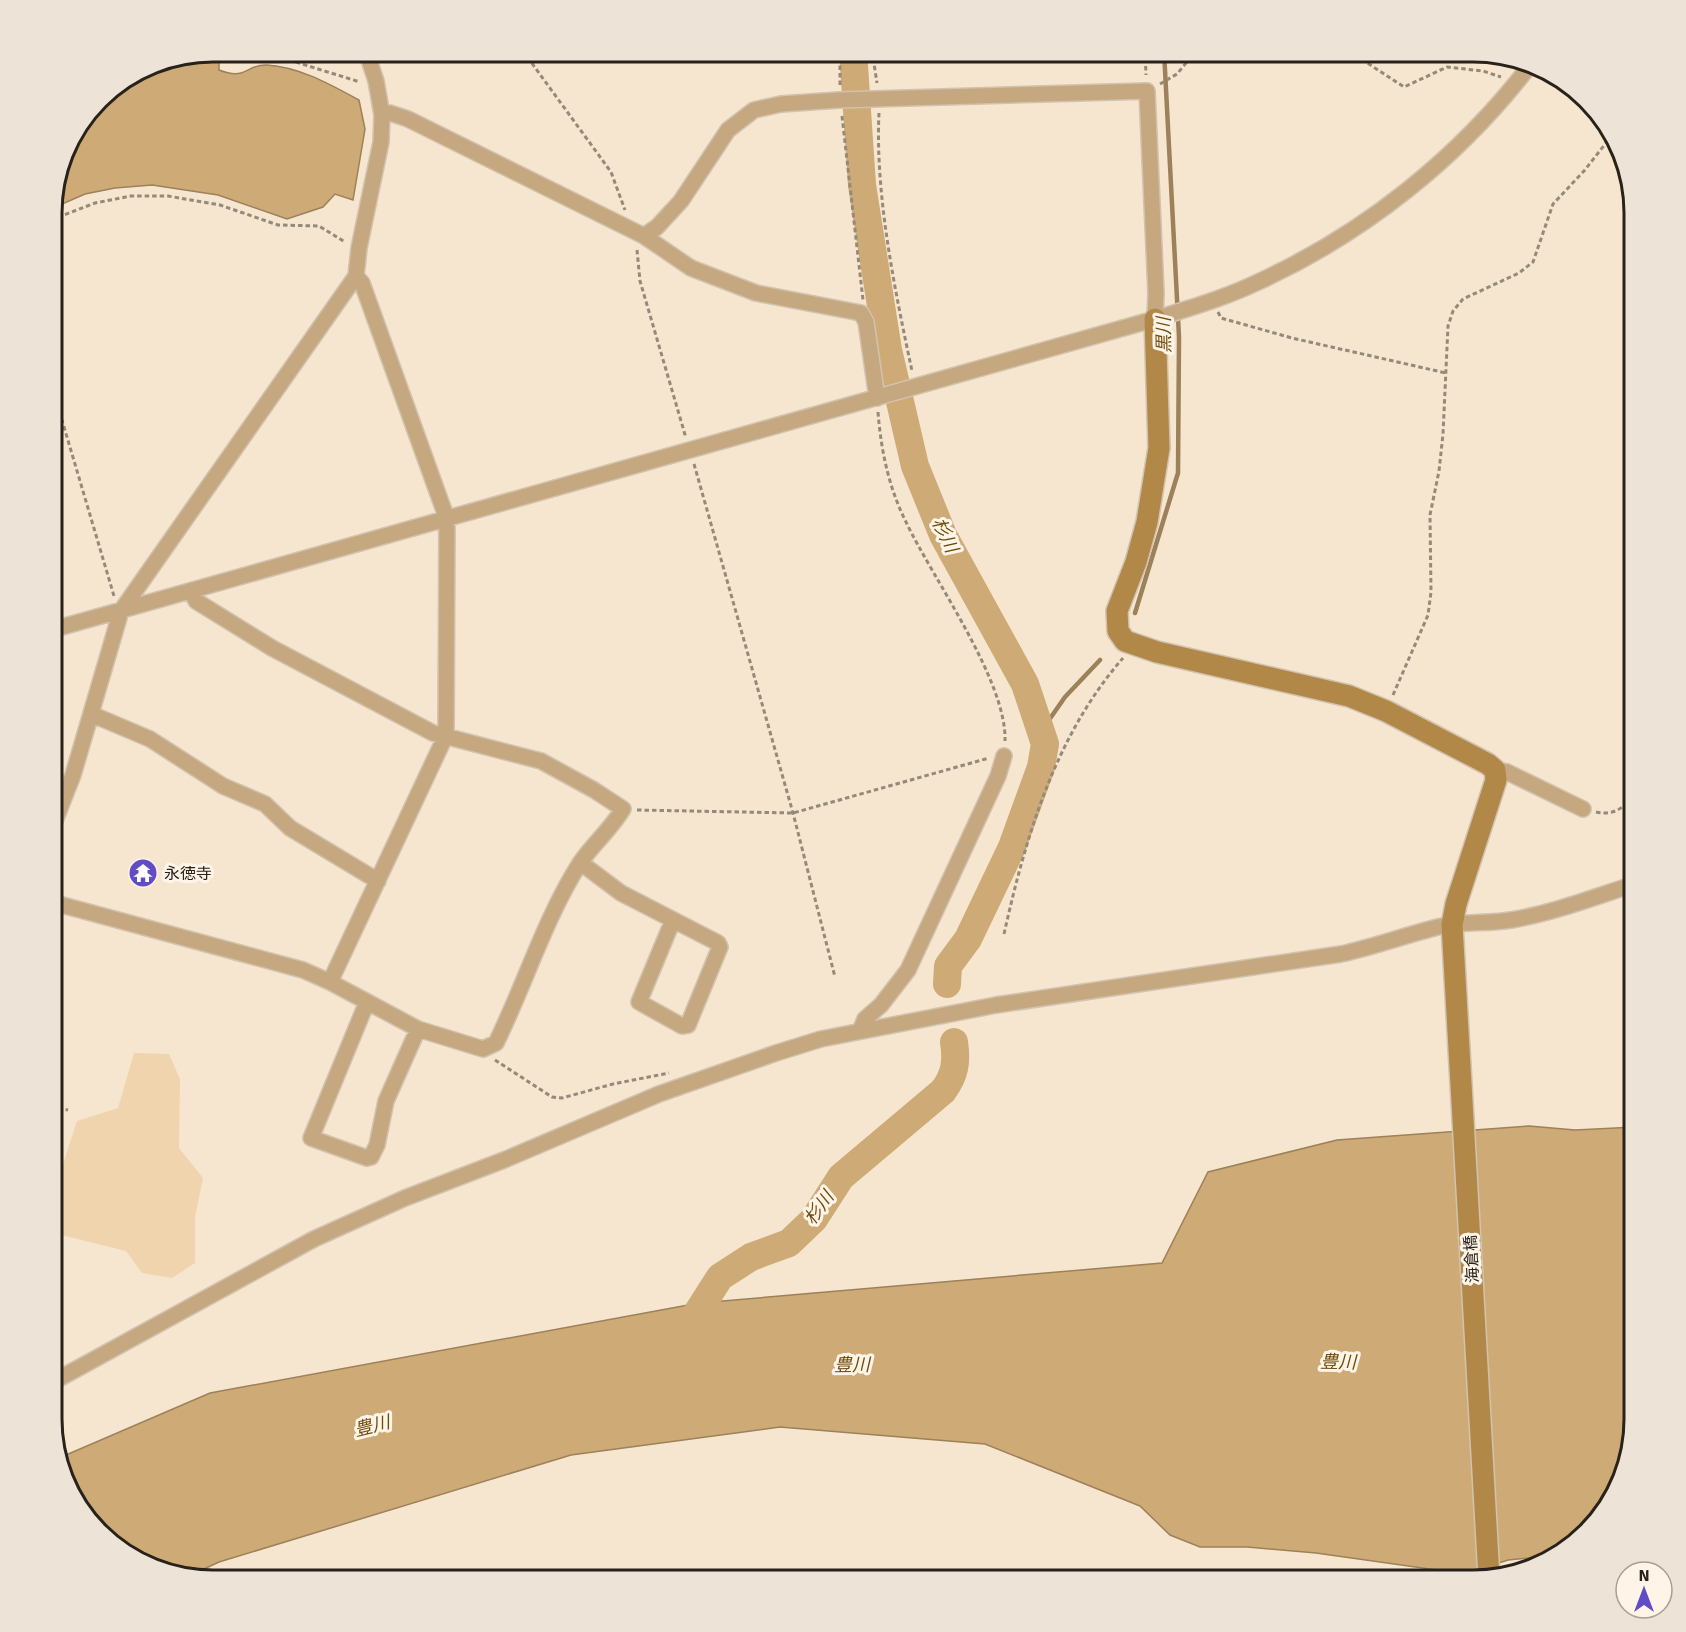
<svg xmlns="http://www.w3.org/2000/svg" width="1686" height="1632" viewBox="0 0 1686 1632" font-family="Signika,'Noto Sans JP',sans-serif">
	<rect width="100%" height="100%" fill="#f6e6d0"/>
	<path fill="#f0d4ad" d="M134 1053 169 1054 180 1079 179 1148 203 1178 195 1217V1263L172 1278 142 1273 126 1251 61 1235 56 1207 64 1161 77 1121 118 1108Z"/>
	<path fill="#ceaa76" stroke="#9c815a" stroke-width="1.5" d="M199 55H209L219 62V70C247 81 246 64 267 65 300 67 331 85 359 100L365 129 353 200 335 194 323 207 287 219 218 195 152 185 115 188 85 194 51 209 68 141 106 91 151 63 179 58 198 61Z
		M1529 1126 1575 1130 1635 1127V1420L1623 1482 1580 1541 1558 1555 1508 1560 1465 1574 1316 1553 1247 1547H1200L1170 1535 1140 1506 985 1444 780 1427 571 1455 219 1562 189 1576 150 1569 91 1526 63 1481 59 1458 210 1393 699 1303 1162 1263 1208 1172 1337 1140Z"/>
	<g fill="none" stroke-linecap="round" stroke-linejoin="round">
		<path stroke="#9c815a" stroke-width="4.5" d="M1135 613 1178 473 1179 337 1164 51
			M1042 730 1065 697 1100 660"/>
		<path stroke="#ceaa76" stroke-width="28" d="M853 51 862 185 888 350 915 466 943 535 1025 684 1045 744 1041 767 1012 847 968 939 948 966 947 984
			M687 1337 690 1324 720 1277 751 1257 789 1243 814 1219 841 1177 943 1091C955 1075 957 1062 954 1042"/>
		<g stroke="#d1c3af" stroke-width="18">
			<path id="street" d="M382 115 390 113 408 119 644 236 691 268 756 293 861 313 866 322 877 398
				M644 236 657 227 681 201 728 130 754 110 781 104 839 100 1147 91 1156 293 1155 319
				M51 630 1155 319C1189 308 1225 298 1258 282 1365 233 1460 157 1531 64
				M91 714 150 739 223 786 265 804 290 828 378 881
				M1495 770 1507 772 1583 809
				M51 831 73 775 121 611 356 276 359 248 381 142 382 115 376 81 366 51
				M581 863 621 893 718 943 720 947 688 1025 682 1026 639 1002 673 920
				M51 902 303 970 330 982 418 1029 483 1049 496 1043C525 984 545 918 580 863 593 844 611 829 623 809L594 790 541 761 433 733 272 648 196 601 191 591
				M330 982 446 735 447 519 362 283 356 276
				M367 1002 311 1138 367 1158 371 1157 377 1145 386 1101 418 1029
				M860 1031 865 1019 881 1005 908 970 998 776 1004 756
				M51 1383 314 1239 405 1198 504 1160 659 1094 776 1053 821 1039 996 1005 1341 954C1373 947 1403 936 1434 928 1459 921 1486 924 1511 920 1553 913 1594 897 1635 884"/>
		</g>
		<g stroke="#d1c3af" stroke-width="24">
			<path id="secondary" d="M1155 319 1159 448 1147 522 1136 562 1117 611 1118 631 1125 641 1157 652 1349 696 1386 711 1488 764 1495 770 1496 780 1456 904 1452 925 1489 1578"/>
		</g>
		<path stroke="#95897a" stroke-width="3" stroke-dasharray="4.5 3" stroke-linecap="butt" d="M260 51 360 82
			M523 51 611 172 625 210
			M872 51 877 83
			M1145 51 1146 75
			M1349 51 1404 87 1447 67 1483 71 1501 77
			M1160 84 1177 74 1196 51
			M840 85V51
			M879 113C875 195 895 291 912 371
			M842 116 863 300
			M51 220 95 203 131 196H168L220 205 278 225 319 226 345 242
			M637 250 640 281 686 438
			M1218 312 1221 318 1292 338 1446 373
			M51 383 114 596
			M878 412C881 451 889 488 906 522 933 579 1007 681 1005 741
			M694 464 793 813 835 977
			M1393 695 1428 615 1431 592 1430 515 1439 471 1443 434 1448 326 1453 311 1463 299 1519 273 1533 262 1553 204 1584 171 1613 134
			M637 810 793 813 989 758
			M1596 812C1615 816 1626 807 1635 791
			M1004 934C1026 836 1055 736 1123 658
			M495 1060 552 1097 562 1098 613 1084 669 1073
			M51 1106 68 1110"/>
		<use href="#street" stroke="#c5a880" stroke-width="15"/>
		<use href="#secondary" stroke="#b28849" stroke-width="21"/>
	</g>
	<defs>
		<g id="temple-disc" transform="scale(1.5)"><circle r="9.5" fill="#604cc5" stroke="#fef4e7"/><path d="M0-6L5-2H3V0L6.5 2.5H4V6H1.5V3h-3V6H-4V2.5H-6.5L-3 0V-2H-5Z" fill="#fff"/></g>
	</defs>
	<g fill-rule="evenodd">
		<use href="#temple-disc" x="143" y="873"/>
	</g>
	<g text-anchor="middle" stroke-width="6" stroke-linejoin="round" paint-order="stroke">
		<g font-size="16" fill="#28221a" stroke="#fef4e7" text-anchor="start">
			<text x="164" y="879">永徳寺</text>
		</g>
		<g font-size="16" fill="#28221a" stroke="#fef4e7">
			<text transform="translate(1471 1259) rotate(-93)" y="6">海倉橋</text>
		</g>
		<g font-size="18" font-style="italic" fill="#6f4b0a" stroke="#fef4e7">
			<text transform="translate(1164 335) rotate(-91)" y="6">黒川</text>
			<text transform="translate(945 535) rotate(64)" y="6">杉川</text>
			<text transform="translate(819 1208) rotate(-54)" y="6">杉川</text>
			<text transform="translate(1338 1362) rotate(1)" y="6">豊川</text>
			<text transform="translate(852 1365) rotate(-1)" y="6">豊川</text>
			<text transform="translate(372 1426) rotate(-14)" y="6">豊川</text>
		</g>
	</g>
	<path d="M0 0H1686V1632H0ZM213 62H1473A151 151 0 0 1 1624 213V1419A151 151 0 0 1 1473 1570H213A151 151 0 0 1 62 1419V213A151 151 0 0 1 213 62Z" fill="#ede3d7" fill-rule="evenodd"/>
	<path fill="none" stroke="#28221a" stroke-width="3" d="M213 62H1473A151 151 0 0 1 1624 213V1419A151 151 0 0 1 1473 1570H213A151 151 0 0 1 62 1419V213A151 151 0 0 1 213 62Z"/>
	<g transform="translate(1644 1590)"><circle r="28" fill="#fef4e7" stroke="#a8a095" stroke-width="1.5"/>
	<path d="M0-4.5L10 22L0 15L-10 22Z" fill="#604cc5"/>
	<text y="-9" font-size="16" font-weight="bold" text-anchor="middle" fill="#28221a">N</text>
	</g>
</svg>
